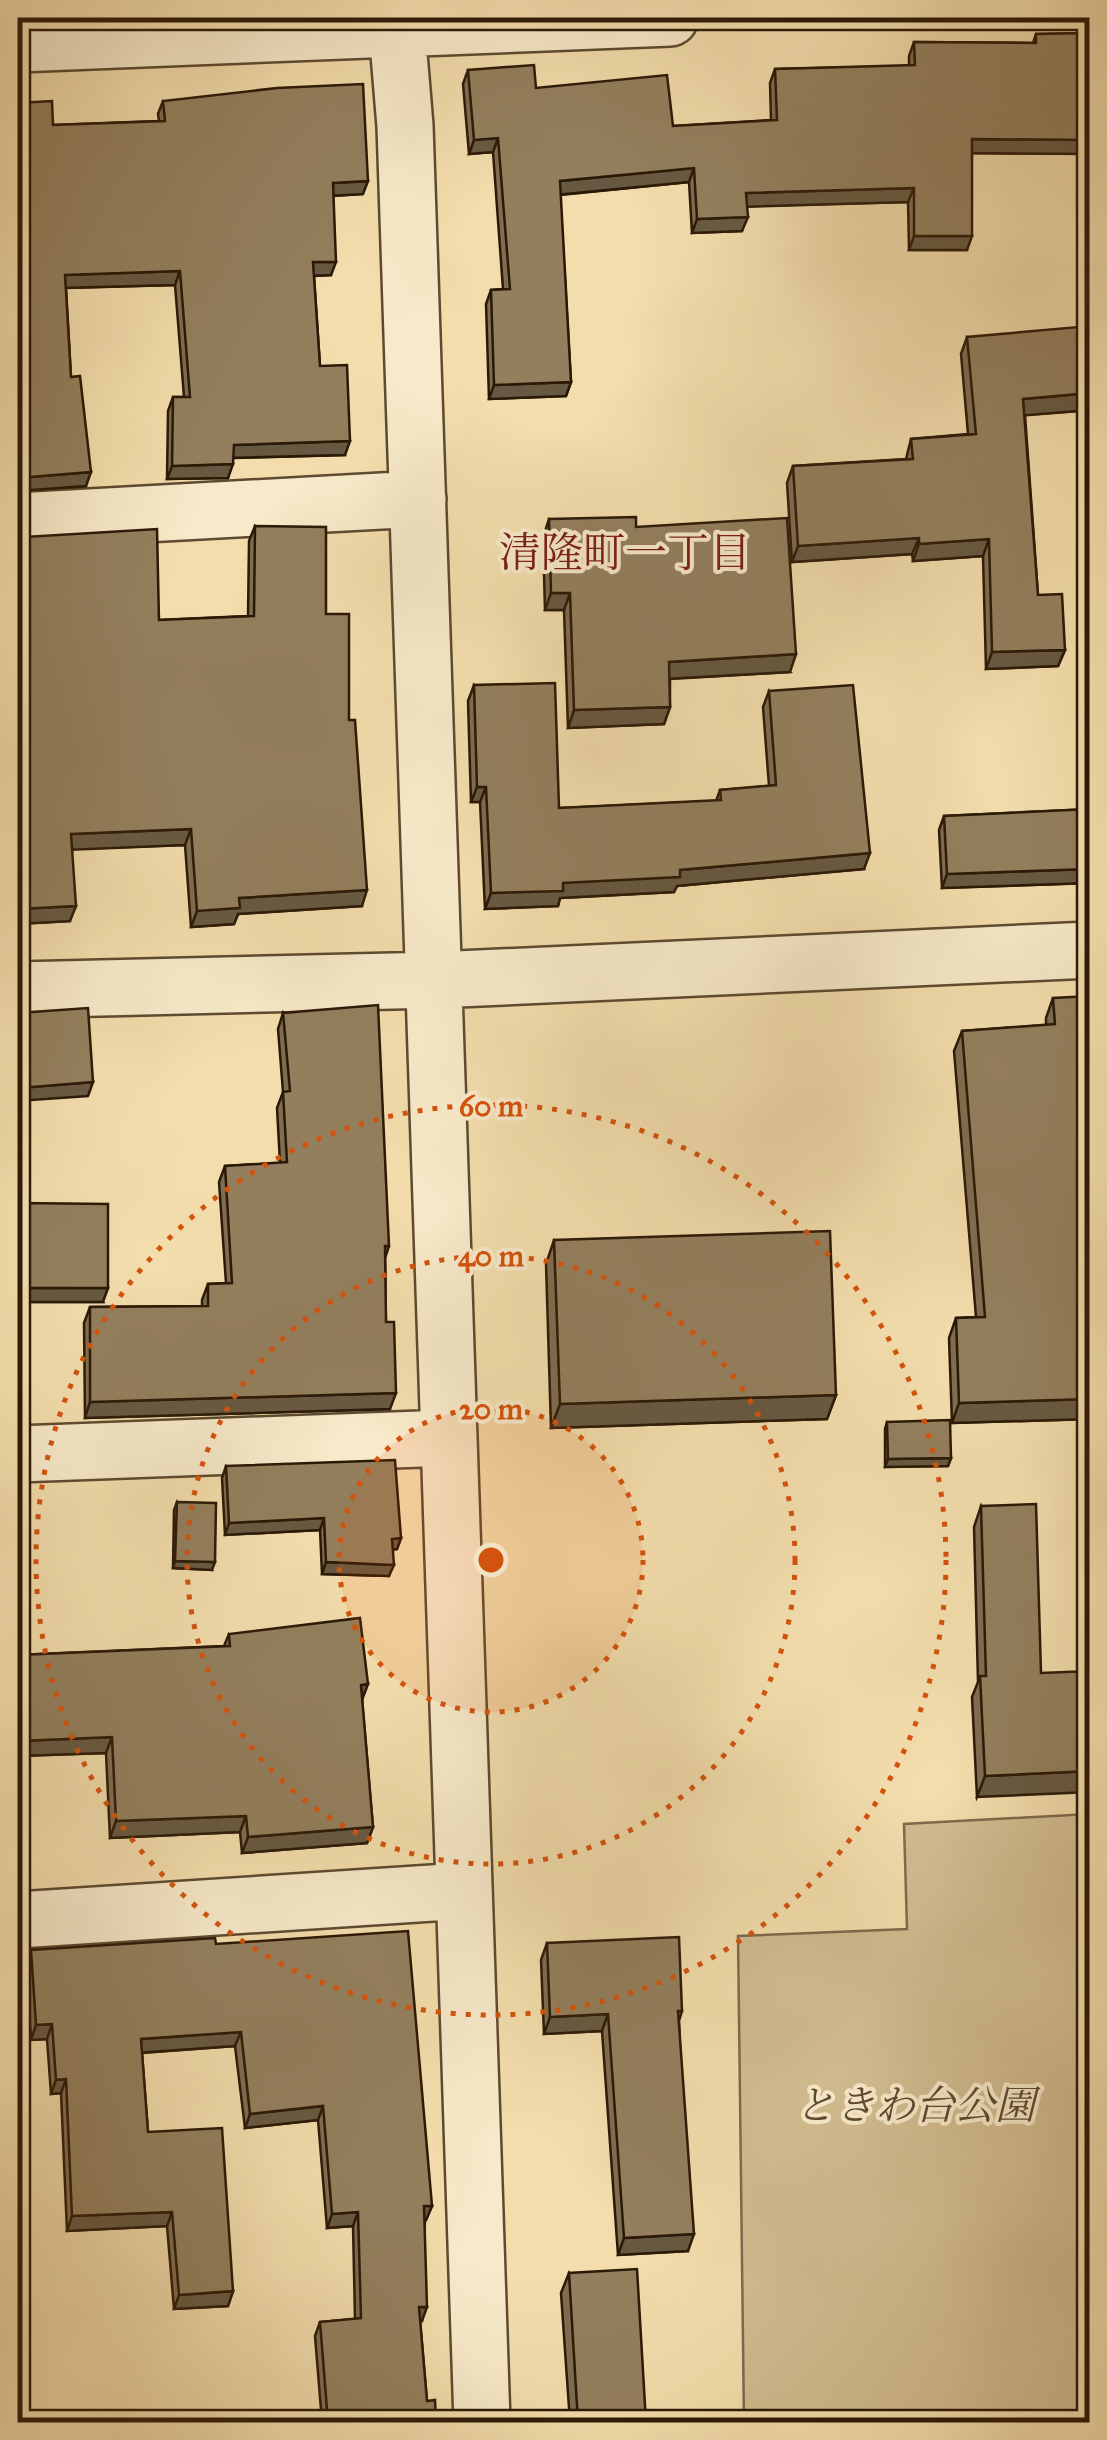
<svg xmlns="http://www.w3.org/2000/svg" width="1107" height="2440" viewBox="0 0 1107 2440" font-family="'IM FELL Great Primer','Noto Serif JP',serif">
	<rect width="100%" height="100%" fill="#f3ddac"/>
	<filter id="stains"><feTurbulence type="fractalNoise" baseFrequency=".002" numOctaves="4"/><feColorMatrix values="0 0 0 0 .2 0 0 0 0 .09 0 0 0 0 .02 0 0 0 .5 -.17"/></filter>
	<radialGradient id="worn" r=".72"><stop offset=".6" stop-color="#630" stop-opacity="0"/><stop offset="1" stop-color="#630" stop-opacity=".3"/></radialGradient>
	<path fill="#d1bc90" stroke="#7e6a4c" stroke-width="2.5" d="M1089 1814V2422H744L738 1936 907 1929 904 1824Z"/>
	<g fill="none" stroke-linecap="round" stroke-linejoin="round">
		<g stroke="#5d4a30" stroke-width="60">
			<path id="minor" d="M396 18 405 126C432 891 455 1657 482 2422
				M18 44 670 18
				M18 521 418 499
				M18 990 436 980 1090 950
				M18 1454 447 1438
				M18 1920 463 1891"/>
		</g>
		<use href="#minor" stroke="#f7e9c9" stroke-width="55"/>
	</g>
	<path fill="#7e6d50" stroke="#2b1907" stroke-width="2.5" d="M1090 33V154L972 153 967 250H909L908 202 747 206 742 231 692 233 689 182 560 195 571 382 566 396 489 399 486 304 491 290 503 289 493 152 469 154 463 84 468 70 673 126 771 120 770 83 775 69 909 66V56L914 42 1033 43 1036 34Z
		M163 101 363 194 333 196 331 275 314 276 320 366 345 455 233 458 228 478 167 479 168 411 173 397H184L175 285 66 288 71 377 86 486 18 491 53 125 159 121 158 114Z
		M967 337 1090 410 1025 415 1038 595 1065 650 1058 666 986 669 983 556 913 561 912 554 792 562 787 483 793 466 906 459 911 439 968 434 961 354Z
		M549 519 636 527 790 672 670 679V707L664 724 568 728 564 610H545L543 537Z
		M255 526 326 614 349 720 362 906 238 914 234 924 191 927 185 845 72 849 70 921 18 924V534L159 620 248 616 249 541Z
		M474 685 559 808 716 801 720 790 769 786 763 707 769 691 864 869 677 886 674 892 560 898 558 906 485 909 480 802H471L468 701Z
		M1090 809V883L942 888 939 830 944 816Z
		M1053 998 1090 1419 952 1423 949 1338 956 1318 976 1317 954 1051 962 1031 1046 1025V1018Z
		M283 1013 389 1246 385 1258 386 1322 390 1409 85 1418 84 1323 90 1307 202 1306V1300L208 1284 226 1283 219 1182 225 1166 280 1163 277 1108 283 1092 278 1029Z
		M19 1203 103 1302H18V1207Z
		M554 1240 836 1395 827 1419 551 1428 546 1264Z
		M887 1422 951 1458 948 1466 885 1467V1429Z
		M226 1466 401 1538 397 1549 393 1550 389 1576 322 1574 320 1530 225 1535 222 1478Z
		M177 1502 212 1570 173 1568 174 1510Z
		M981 1506 1041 1673 977 1797 972 1697 978 1682 974 1527Z
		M229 1634 362 1700 373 1827 367 1843 242 1853 240 1832 110 1838 106 1753 18 1756V1655L224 1646Z
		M547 1943 682 2011 679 2021 688 2251 618 2255 602 2031 544 2034 541 1960Z
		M216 1944 432 2206 426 2220H425L422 2321H420L427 2401 436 2422H322L315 2336 320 2322 355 2319 353 2226 327 2228 318 2120 245 2128 235 2046 142 2053 148 2132 233 2291 228 2306 174 2309 167 2226 67 2231 61 2093 51 2094 47 2039 31 2040 26 1964 31 1950Z
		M569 2273 646 2422H570L561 2293Z"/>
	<path fill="#675941" stroke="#2b1907" stroke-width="2.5" d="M498 138 493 152 469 154 474 140Z
		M972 139 1090 140V154L967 153Z
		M694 168 689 182 555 195 560 181Z
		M368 181 363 194 328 196 333 183Z
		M914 188 908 202 741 207 746 193Z
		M748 217 742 231 692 233 697 219Z
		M914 236H972L967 250H909Z
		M313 262H336L331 275 308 276Z
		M180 271 175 285 60 288 65 275Z
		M571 382 566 396 489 399 494 385Z
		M1090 393V410L1017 416 1023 399Z
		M350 441 345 455 229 458 234 445Z
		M233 464 228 478 167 479 172 466Z
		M91 472 86 486 18 491V478Z
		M919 538 912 554 792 562 798 546Z
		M989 539 983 556 913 561 919 544Z
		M551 593H570L564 610H545Z
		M1065 650 1058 666 986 669 992 652Z
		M796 654 790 672 663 679 669 662Z
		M670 707 664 724 568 728 574 710Z
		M477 787H486L480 802H471Z
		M191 829 185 845 66 850 71 834Z
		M870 853 864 869 677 886 674 892 560 898 558 906 485 909 491 893 563 883 680 870Z
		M1090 869V883L942 888 947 874Z
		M367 890 362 906 238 914 234 924 191 927 197 911 239 898Z
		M76 906 70 921 18 924V909Z
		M93 1082 88 1096 18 1101 20 1088Z
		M19 1288H108L103 1302H18Z
		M396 1393 390 1409 85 1418 90 1402Z
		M836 1395 827 1419 551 1428 560 1404Z
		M1090 1399V1419L952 1423 959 1403Z
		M951 1458 948 1466 885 1467 888 1459Z
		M324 1518 320 1530 225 1535 229 1523Z
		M401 1538 397 1549 388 1550 392 1539Z
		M175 1561 215 1562 212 1570 173 1568Z
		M326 1562 394 1565 389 1576 322 1574Z
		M368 1684 362 1700 361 1685Z
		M112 1737 106 1753 18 1756V1747L20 1741Z
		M1090 1771V1792L977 1797 985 1776Z
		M246 1816 240 1832 110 1838 116 1821Z
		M373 1827 367 1843 242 1853 248 1837Z
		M608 2014 602 2031 544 2034 550 2017Z
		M52 2024 47 2039 31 2040 36 2025Z
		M241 2032 235 2046 135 2053 141 2039Z
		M66 2079 61 2093 51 2094 56 2080Z
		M323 2106 318 2120 245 2128 250 2114Z
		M424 2206H432L426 2220 419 2221Z
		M172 2212 167 2226 67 2231 72 2216Z
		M358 2212 353 2226 327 2228 332 2214Z
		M694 2234 688 2251 618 2255 624 2238Z
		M233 2291 228 2306 174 2309 179 2295Z
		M419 2307H427L422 2321H414Z"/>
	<path fill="#937f5d" stroke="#2b1907" stroke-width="2.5" d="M1090 33V140L972 139V236H914V188L746 193 748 217 697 219 694 168 560 181 571 382 494 385 491 290 510 289 498 138 474 140 468 70 534 65 536 88 667 75 673 126 777 120 775 69 915 65 914 42 1036 43V34Z
		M363 84 368 181 333 183 336 262H313L320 366 347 365 350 441 234 445 233 464 172 466 173 397H190L180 271 65 275 71 377 80 376 91 472 18 478V103L52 101 53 125 165 121 163 101 277 88Z
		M1090 326V393L1023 399 1038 595 1062 594 1065 650 992 652 989 539 919 544V538L798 546 793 466 913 459 911 439 976 434 967 337Z
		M636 517V527L787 518 796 654 669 662 670 707 574 710 570 593H551L549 519Z
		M255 526 326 527V614H349V720H355L367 890 239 898 240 908 197 911 191 829 71 834 76 906 18 909V534L25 537 157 529 159 620 254 616Z
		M555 683 559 808 721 800 720 790 776 785 769 691 853 685 870 853 680 870V877L563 883V891L491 893 486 787H477L474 685Z
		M1090 809V869L947 874 944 816Z
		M1090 996V1399L959 1403 956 1318 985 1317 962 1031 1055 1024 1053 998Z
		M378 1005 389 1246H385L386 1322H394L396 1393 90 1402V1307L208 1306V1284L232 1283 225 1166 287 1162 283 1092 290 1091 283 1013Z
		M88 1008 93 1082 20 1088 18 1057V1013Z
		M19 1203 108 1204V1288H19Z
		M830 1231 836 1395 560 1404 554 1240Z
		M950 1420 951 1458 888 1459 887 1422Z
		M395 1460 401 1538 392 1539 394 1565 326 1562 324 1518 229 1523 226 1466Z
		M177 1502 216 1503 215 1562 175 1561Z
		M1036 1504 1041 1673 1090 1671V1771L985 1776 980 1676H986L981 1506Z
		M360 1618 368 1684 361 1685 373 1827 248 1837 246 1816 116 1821 112 1737 20 1741 18 1655 230 1646 229 1634Z
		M408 1931 432 2206H424L427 2307H419L427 2401 435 2400 436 2422H259V2421L328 2422 320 2322 361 2318 358 2212 332 2214 323 2106 250 2114 241 2032 141 2039 148 2132 222 2128 233 2291 179 2295 172 2212 72 2216 66 2079 56 2080 52 2024 36 2025 31 1950 215 1938 216 1944Z
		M679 1937 682 2011H678L694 2234 624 2238 608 2014 550 2017 547 1943Z
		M637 2269 646 2422H578L569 2273Z"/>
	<circle cx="491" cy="1560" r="152" fill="#d5530c" fill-opacity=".12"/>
	<g fill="none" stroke="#d5530c" stroke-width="5" stroke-dasharray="5 10">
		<circle cx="491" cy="1560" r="152"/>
		<circle cx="491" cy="1560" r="304"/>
		<circle cx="491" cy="1560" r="455"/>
	</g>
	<g text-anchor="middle" stroke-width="8" stroke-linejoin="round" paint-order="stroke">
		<g font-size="40" font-style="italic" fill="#5d4a30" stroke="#f7e9c9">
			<text x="915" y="2119">ときわ台公園</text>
		</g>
		<g font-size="42" fill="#7a1f14" stroke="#f7e9c9">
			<text x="625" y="567">清隆町一丁目</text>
		</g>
	</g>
	<circle cx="491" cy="1560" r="15" fill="#d5530c" stroke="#f7e9c9" stroke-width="5"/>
	<g font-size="30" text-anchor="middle" font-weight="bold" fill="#d5530c" stroke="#f7e9c9" stroke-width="8" stroke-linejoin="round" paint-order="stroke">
		<text x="491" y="1116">60 m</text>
		<text x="491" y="1266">40 m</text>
		<text x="491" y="1419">20 m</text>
	</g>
	<rect width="1107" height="2440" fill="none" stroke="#f3ddac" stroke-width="60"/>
	<rect x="20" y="20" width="1067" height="2400" fill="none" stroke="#2b1907" stroke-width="5"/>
	<rect x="30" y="30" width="1047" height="2380" fill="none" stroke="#2b1907" stroke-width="2.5"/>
	<rect width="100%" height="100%" filter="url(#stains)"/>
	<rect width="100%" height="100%" fill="url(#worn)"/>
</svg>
